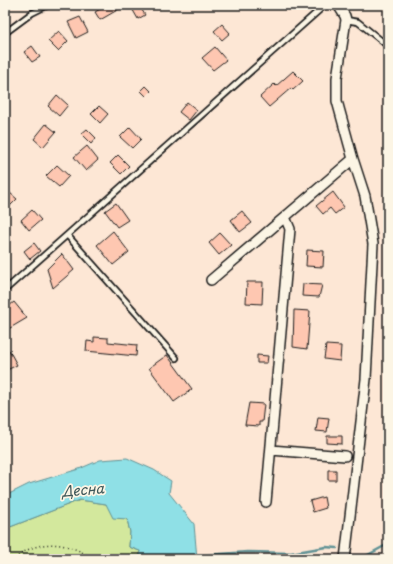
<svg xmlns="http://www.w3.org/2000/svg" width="393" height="564" viewBox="0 0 393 564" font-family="'Playpen Sans',sans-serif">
	<rect width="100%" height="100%" fill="#fde7d5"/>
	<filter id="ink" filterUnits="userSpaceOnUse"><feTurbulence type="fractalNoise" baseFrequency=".025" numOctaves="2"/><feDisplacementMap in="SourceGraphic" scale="8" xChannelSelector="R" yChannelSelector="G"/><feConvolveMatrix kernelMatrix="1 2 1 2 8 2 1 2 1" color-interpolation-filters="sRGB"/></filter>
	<g filter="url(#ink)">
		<path fill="#d3e89d" stroke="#78825c" d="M80 500 106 504 127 519 130 532 129 547 140 551V559H5V529Z"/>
		<path fill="#8fe0e6" stroke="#619295" d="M127 458 154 470 171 481 169 493 194 524 197 559H140V551L129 547 130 532 127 519 113 518 106 504 80 500 5 529V496L29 484 79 469 100 460Z"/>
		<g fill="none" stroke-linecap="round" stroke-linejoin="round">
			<path stroke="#619295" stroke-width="2.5" d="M195 556 247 552 291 553 326 547 337 548
				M366 556 388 544"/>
		</g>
		<path fill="#fec7b1" stroke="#1c1c1c" d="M107 5H126L100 20 95 12Z
			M130 5H139L145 15 138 19Z
			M80 17 88 32 76 38 68 22Z
			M222 24 230 33 222 40 214 31Z
			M59 31 68 41 58 51 48 41Z
			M32 46 40 57 32 62 24 52Z
			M215 47 226 60 213 70 202 58Z
			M293 71 303 81 293 90 291 88 269 107 260 97 274 84 276 86Z
			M146 86 151 91 146 96 141 91Z
			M57 95 68 105 59 116 48 106Z
			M187 102 197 110 189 120 179 112Z
			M99 106 108 114 100 123 91 114Z
			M46 124 56 132 43 147 34 139Z
			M130 127 141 139 132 148 120 137Z
			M87 129 96 138 91 144 81 134Z
			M87 146 98 160 86 171 74 157Z
			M118 155 129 166 121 174 110 163Z
			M57 165 69 176 59 187 46 176Z
			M333 192 344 207 335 214 330 208 323 214 316 206Z
			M10 193 17 199 9 207 5 203V199Z
			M116 203 128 220 117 227 105 211Z
			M32 210 41 220 29 230 21 220Z
			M242 211 252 223 240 232 231 220Z
			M113 231 129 252 113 265 97 245Z
			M220 233 231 245 219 255 209 243Z
			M34 243 40 251 30 259 24 251Z
			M307 250 324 251 323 267 306 266Z
			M62 254 74 270 53 288 47 269Z
			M247 282H263L262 304 246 303Z
			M303 284 322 285 319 297 302 296Z
			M14 302 27 318 5 331V309Z
			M294 310 310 311 307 349 293 347Z
			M94 337 108 338V342L137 345 136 356 86 351 87 341 94 342Z
			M326 345 341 346 340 361 324 359Z
			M9 350 17 365 5 371V353Z
			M167 355 192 389 174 402 149 368Z
			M257 355 268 356 267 363H257Z
			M249 403 264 404 262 422H259V426L245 425Z
			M318 417 329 418 327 432 316 431Z
			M327 436H342V444L327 443Z
			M328 470H336V480H328Z
			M324 497 326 508 313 512 310 501Z"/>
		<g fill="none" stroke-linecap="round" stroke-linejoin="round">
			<g stroke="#1c1c1c" stroke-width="8">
				<path id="lane" d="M346 20 358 22 388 46
					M5 33 32 13 48 5
					M5 290 67 235
					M176 358 67 235 325 5"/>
			</g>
			<g stroke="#1c1c1c" stroke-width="12">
				<path id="street" d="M338 5 345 16 346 20 337 78V101L353 159 365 196 373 244 366 379 345 559
					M211 280 353 159
					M271 450 345 456
					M266 502 290 229 285 217"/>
			</g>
			<path stroke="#1c1c1c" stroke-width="1.5" stroke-dasharray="1 3" stroke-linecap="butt" d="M15 559C38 537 70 542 93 559"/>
			<use href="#lane" stroke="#fcf5e5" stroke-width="4.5"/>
			<use href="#street" stroke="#fcf5e5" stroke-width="9"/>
		</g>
	</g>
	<g text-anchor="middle" stroke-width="3.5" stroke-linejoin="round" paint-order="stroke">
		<g font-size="14" font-style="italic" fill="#3e5759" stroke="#fcf5e5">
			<text transform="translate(83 490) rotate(-5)" y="5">Десна</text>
		</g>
	</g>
	<rect width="393" height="564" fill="none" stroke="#fcf5e5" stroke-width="20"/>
	<rect x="10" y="10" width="373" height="544" fill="none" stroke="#1c1c1c" stroke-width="1.5" filter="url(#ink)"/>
</svg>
